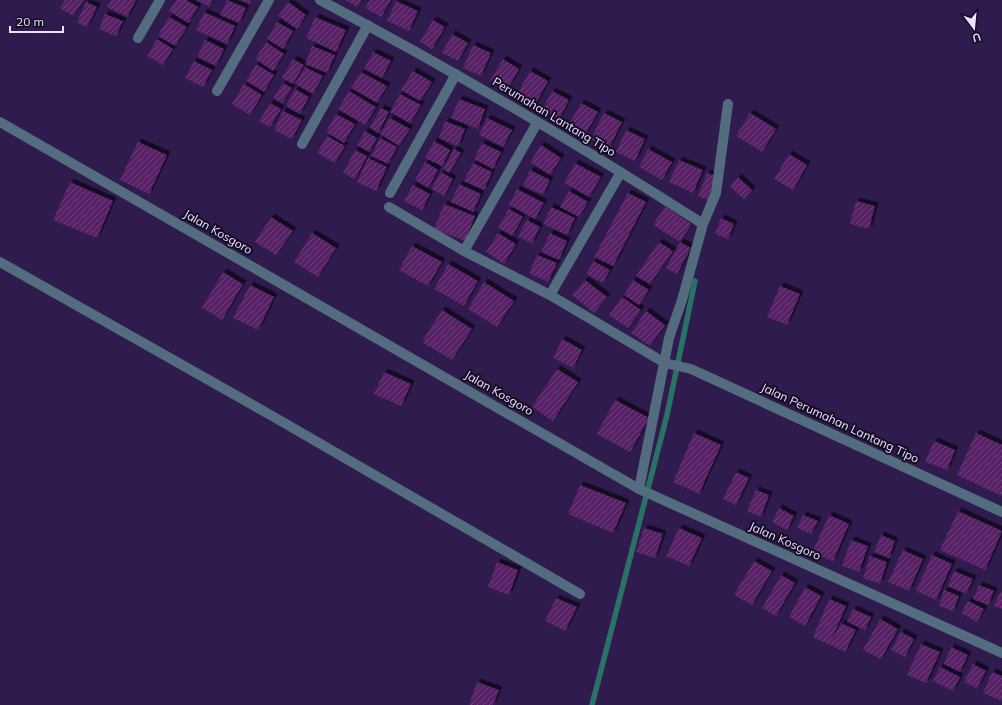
<svg xmlns="http://www.w3.org/2000/svg" width="1002" height="705" viewBox="0 0 1002 705" font-family="Mulish,sans-serif">
	<defs>
		<pattern id="building-hatch" width="6" height="6" patternUnits="userSpaceOnUse"><rect width="6" height="6" fill="#572065"/><path d="M-1 1l2-2M0 6l6-6M5 7l2-2" fill="none" stroke="#6f407c"/></pattern>
		<filter id="shadow"><feDropShadow dx="3.5" dy="-3.5" stdDeviation="0" flood-color="#0009"/></filter>
	</defs>
	<rect width="100%" height="100%" fill="#301b4f"/>
	<g fill="none" stroke-linecap="round" stroke-linejoin="round">
		<path stroke="#297265" stroke-width="5.5" d="M592 705 667 415 695 281"/>
	</g>
	<path fill="url(#building-hatch)" filter="url(#shadow)" d="M65 0H84L73 16 60 8Z
		M111 0H136L127 17 107 7Z
		M176 0H186L198 7 188 23 169 11Z
		M196 0H213L209 7Z
		M227 0 246 8 239 23 220 15Z
		M239 0H251L250 4Z
		M345 0H362L357 7Z
		M370 0H391L381 17 365 8Z
		M396 1 418 11 409 31 387 21Z
		M86 2 97 7 87 27 77 22Z
		M288 2 306 15 297 29 278 16Z
		M204 12 235 26 227 44 196 30Z
		M105 14 123 21 116 36 99 29Z
		M169 17 187 27 175 46 158 36Z
		M315 17 346 30 336 52 306 38Z
		M433 20 445 27 432 49 420 42Z
		M277 22 293 31 283 49 267 39Z
		M452 34 468 43 458 61 442 53Z
		M157 39 173 49 163 65 147 56Z
		M205 40 224 49 216 66 197 57Z
		M266 42 284 54 273 71 255 59Z
		M473 45 491 53 481 76 463 68Z
		M312 46 335 55 327 73 305 64Z
		M373 52 391 61 382 78 364 69Z
		M293 59 304 65 293 84 282 78Z
		M503 59 519 69 507 90 490 81Z
		M194 61 212 70 203 87 185 78Z
		M256 64 274 75 264 92 246 81Z
		M305 67 323 76 313 94 295 84Z
		M413 71 432 82 420 101 401 90Z
		M530 71 548 81 534 107 516 96Z
		M361 72 387 86 377 103 351 88Z
		M283 83 292 88 282 103 273 98Z
		M244 84 262 95 250 115 232 104Z
		M295 89 309 97 300 114 286 106Z
		M349 91 376 107 365 125 338 109Z
		M552 91 569 100 559 119 542 110Z
		M400 94 421 105 410 123 390 112Z
		M459 99 485 109 478 129 451 118Z
		M270 103 281 109 270 127 259 121Z
		M581 103 598 112 585 135 568 125Z
		M381 108 389 112 378 133 370 128Z
		M283 111 302 120 292 139 274 130Z
		M604 113 622 122 609 148 591 139Z
		M750 113 776 129 762 152 736 136Z
		M336 114 355 124 344 143 326 132Z
		M390 118 410 129 399 146 380 134Z
		M487 118 512 130 503 147 479 135Z
		M445 121 465 129 458 146 439 138Z
		M626 130 645 139 635 161 616 152Z
		M365 131 377 138 369 152 357 145Z
		M327 136 345 146 335 163 317 153Z
		M380 138 397 147 388 164 371 156Z
		M434 141 450 150 442 166 425 158Z
		M138 142 167 155 149 194 120 180Z
		M482 143 501 152 493 169 474 159Z
		M541 145 561 158 550 175 530 162Z
		M454 149 461 153 449 173 443 169Z
		M648 149 672 162 662 180 639 167Z
		M355 150 367 156 355 179 343 173Z
		M789 154 807 165 793 190 774 179Z
		M368 158 387 167 376 191 357 182Z
		M679 160 703 170 693 193 669 182Z
		M425 162 438 170 428 188 415 180Z
		M473 163 492 172 484 190 464 181Z
		M575 163 601 177 589 197 564 183Z
		M530 170 550 180 543 195 523 186Z
		M441 172 453 179 444 196 431 189Z
		M707 173 718 177 709 200 698 196Z
		M738 177 752 190 744 199 730 187Z
		M70 182 113 201 97 238 53 220Z
		M459 184 481 194 473 212 451 202Z
		M413 185 430 194 422 210 404 201Z
		M517 189 544 203 535 219 509 205Z
		M569 191 588 202 579 217 560 207Z
		M628 193 646 202 613 266 594 257Z
		M856 201 875 206 869 229 850 224Z
		M444 204 475 216 465 241 434 229Z
		M665 206 692 224 680 242 653 225Z
		M551 207 575 218 567 235 543 224Z
		M509 209 523 217 512 236 498 228Z
		M271 217 293 231 276 255 255 242Z
		M721 218 734 224 728 239 715 234Z
		M527 220 540 227 532 243 518 237Z
		M312 233 336 248 318 277 294 262Z
		M498 233 516 244 504 264 486 252Z
		M550 233 567 241 559 260 541 252Z
		M659 242 673 251 650 284 636 276Z
		M680 242 691 248 677 274 666 268Z
		M412 246 442 262 428 286 399 270Z
		M537 255 557 263 548 282 529 273Z
		M593 261 610 270 603 283 586 274Z
		M448 264 478 281 464 306 434 289Z
		M223 272 243 284 222 320 202 308Z
		M585 280 607 297 594 313 572 295Z
		M633 280 649 290 639 305 624 295Z
		M484 282 514 301 497 327 468 309Z
		M250 285 274 297 258 330 233 318Z
		M780 286 800 294 787 325 767 317Z
		M622 297 641 310 628 328 609 315Z
		M442 310 472 329 452 360 422 342Z
		M646 311 665 325 650 346 631 333Z
		M562 339 582 350 573 368 553 358Z
		M557 369 578 382 553 421 532 407Z
		M384 372 411 384 401 406 374 394Z
		M615 400 649 418 630 452 597 434Z
		M694 433 721 445 699 494 673 482Z
		M976 433 1002 445V496L957 475Z
		M934 441 955 450 947 470 925 462Z
		M736 472 749 478 736 505 723 499Z
		M580 485 626 503 613 533 568 514Z
		M756 490 769 495 761 517 747 511Z
		M779 508 794 516 787 530 772 522Z
		M958 511 1002 531 985 570 940 550Z
		M803 515 818 521 811 534 797 528Z
		M829 515 849 524 833 561 812 553Z
		M644 528 663 534 655 558 636 552Z
		M679 528 702 538 689 566 666 556Z
		M881 535 895 541 889 558 874 552Z
		M851 540 868 546 859 572 842 566Z
		M903 550 923 559 909 591 888 582Z
		M932 555 952 564 936 600 916 591Z
		M870 556 887 562 880 584 863 578Z
		M754 561 772 571 752 605 734 595Z
		M497 562 518 570 509 595 488 587Z
		M954 571 973 579 966 594 948 586Z
		M781 575 795 583 776 616 762 608Z
		M979 585 994 591 988 605 973 599Z
		M805 587 821 596 805 626 789 617Z
		M944 590 959 596 953 611 939 606Z
		M1000 592H1002V609L994 606Z
		M556 598 577 607 565 631 545 621Z
		M829 599 846 606 831 641 841 623 856 630 845 652 813 637Z
		M968 601 984 609 977 622 961 613Z
		M853 609 871 617 865 630 847 622Z
		M880 619 898 629 881 659 863 650Z
		M901 632 914 639 905 657 891 650Z
		M921 644 940 652 926 683 907 675Z
		M951 647 968 655 960 672 944 664Z
		M973 664 986 671 977 688 964 682Z
		M940 667 960 677 953 691 933 681Z
		M992 672 1002 676V701L983 693Z
		M477 682 499 690 493 705H469Z"/>
	<g fill="none" stroke-linecap="round" stroke-linejoin="round">
		<path stroke="#536d7f" stroke-width="10" d="M320 0C451 69 578 144 703 224L682 300 669 338 639 489
			M138 38 160 0
			M217 91 269 0
			M0 122 639 489 1002 653
			M302 144 368 25
			M390 193 456 74
			M389 207 464 251 550 295 665 363 691 369 1002 512
			M703 224 716 193 728 104
			M464 251 537 123
			M0 262 274 417 580 594
			M550 295 621 172"/>
	</g>
	<g text-anchor="middle" stroke-width="4" stroke-linejoin="round" paint-order="stroke">
		<g font-size="12" fill="#ebe3fe" stroke="#150c23">
			<text transform="translate(554 117) rotate(31)" y="4">Perumahan Lantang Tipo</text>
			<text transform="translate(218 232) rotate(30)" y="4">Jalan Kosgoro</text>
			<text transform="translate(499 393) rotate(30)" y="4">Jalan Kosgoro</text>
			<text transform="translate(840 423) rotate(25)" y="4">Jalan Perumahan Lantang Tipo</text>
			<text transform="translate(785 541) rotate(24)" y="4">Jalan Kosgoro</text>
		</g>
	</g>
	<g transform="translate(974 28) rotate(164)" stroke="#150c23" stroke-width="3" paint-order="stroke">
	<path d="M0-3L7 15L0 10L-7 15Z" fill="#ebe3fe"/>
	<text y="-6" font-size="11" font-weight="bold" text-anchor="middle" fill="#ebe3fe">U</text>
	</g>
	<path d="M10 26v6h53v-6" fill="none" stroke="#ebe3fe" stroke-width="2"/>
	<text x="16" y="26" font-size="12" fill="#ebe3fe" stroke="#150c23" stroke-width="3" paint-order="stroke">20 m</text>
</svg>
